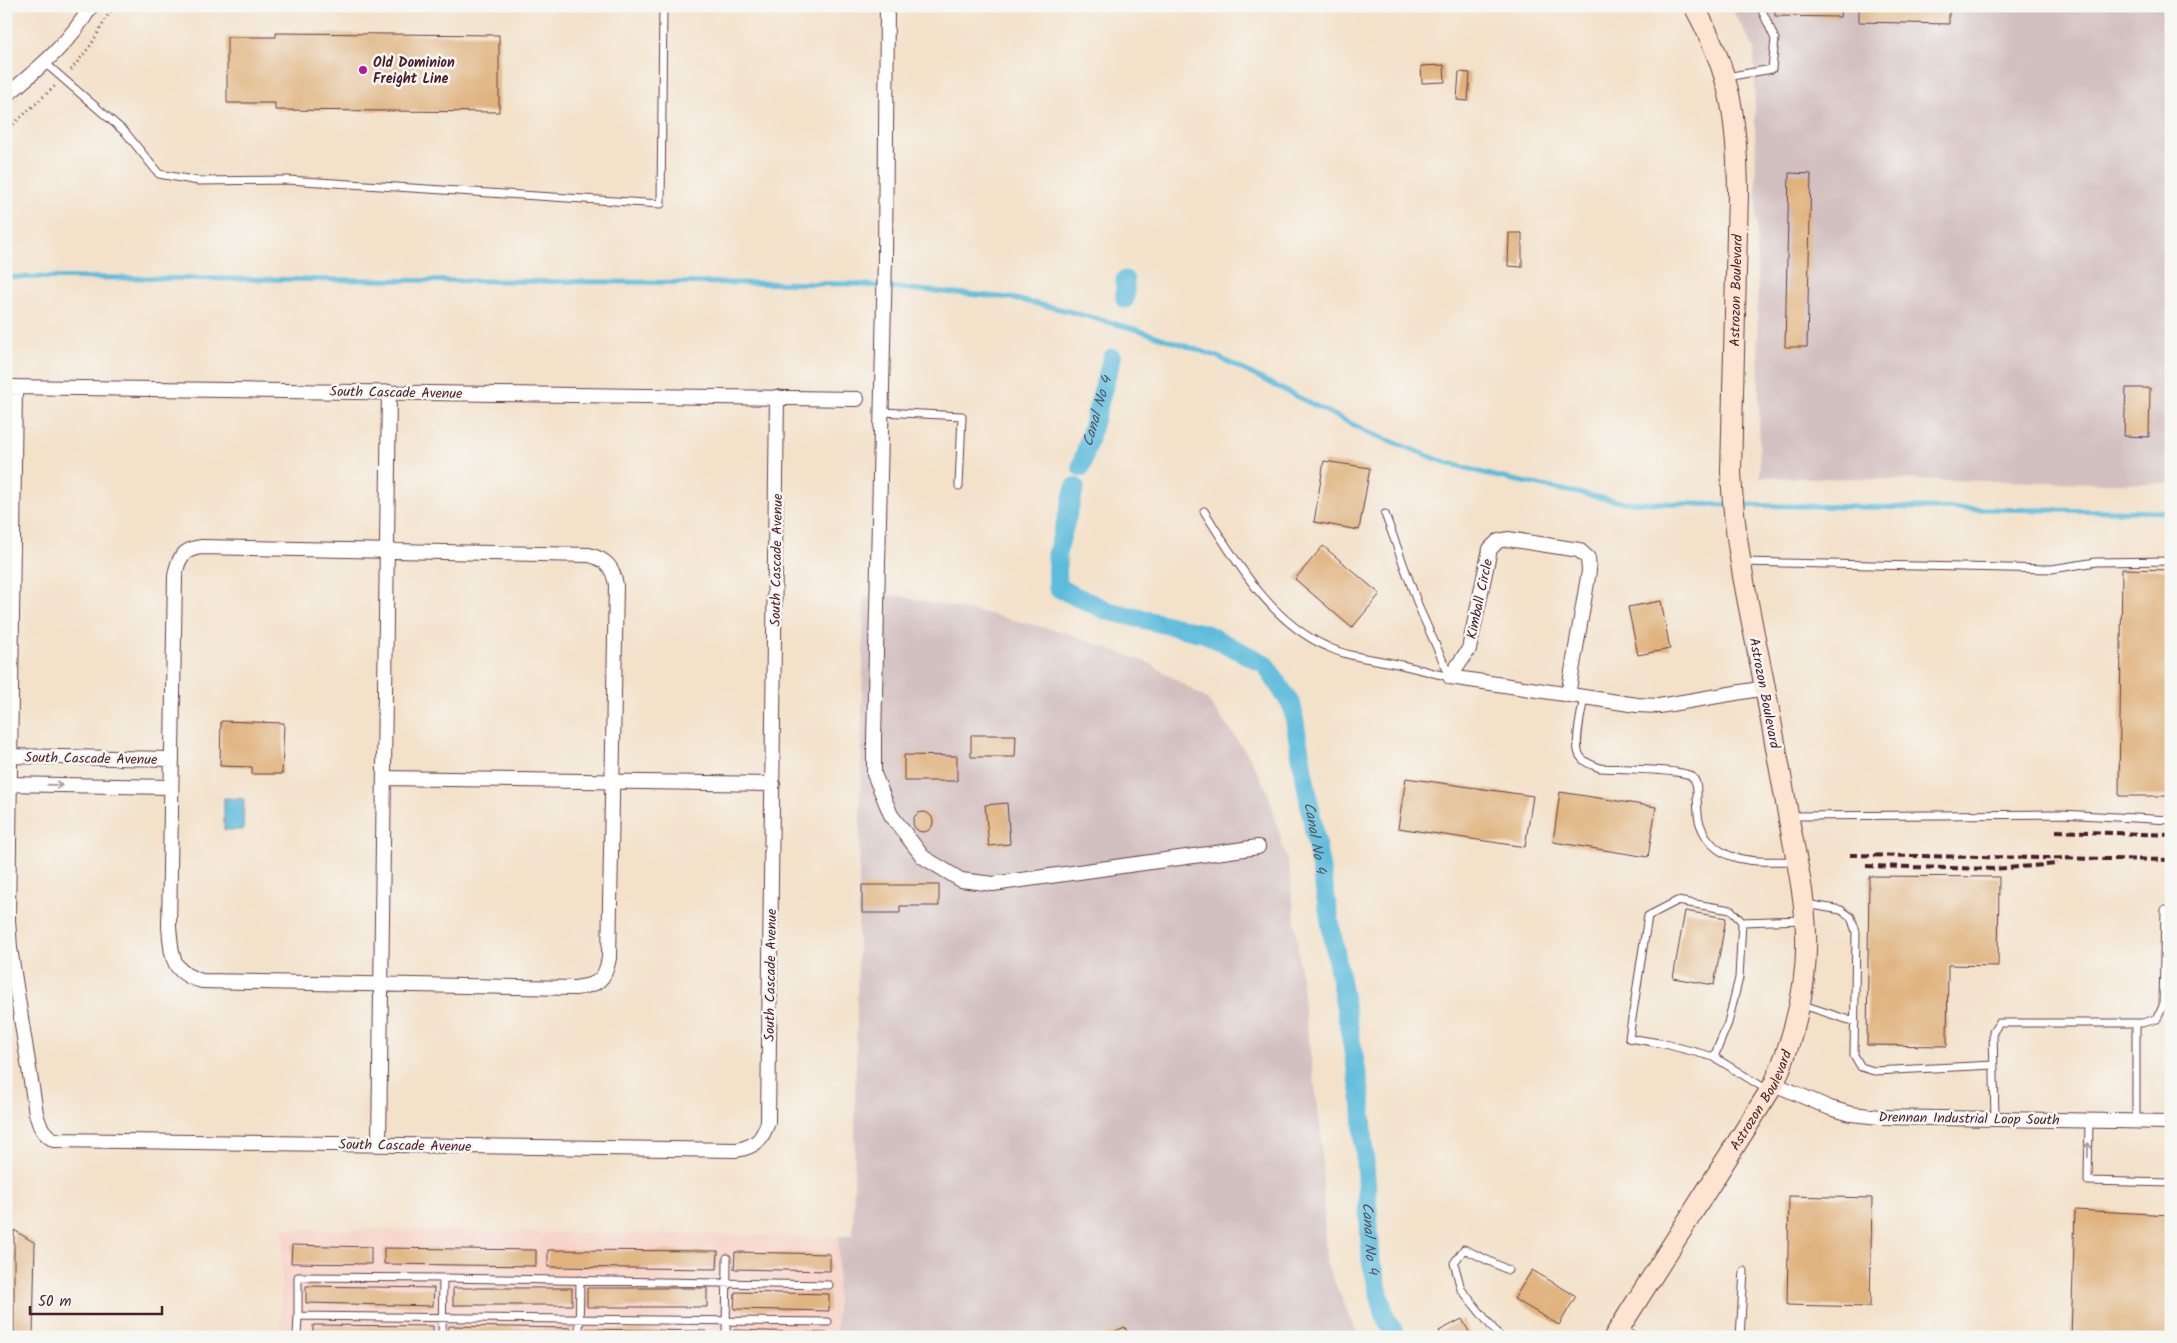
<svg xmlns="http://www.w3.org/2000/svg" width="2177" height="1343" viewBox="0 0 2177 1343" font-family="Kalam,sans-serif">
	<rect width="100%" height="100%" fill="#f6f6f2"/>
	<filter id="ink" filterUnits="userSpaceOnUse"><feTurbulence type="fractalNoise" baseFrequency=".02" numOctaves="2"/><feDisplacementMap in="SourceGraphic" scale="10" xChannelSelector="R" yChannelSelector="G"/><feConvolveMatrix kernelMatrix="1 2 1 2 8 2 1 2 1" color-interpolation-filters="sRGB"/></filter>
	<filter id="wash" filterUnits="userSpaceOnUse"><feTurbulence type="fractalNoise" baseFrequency=".0096" numOctaves="4" result="noise"/><feDisplacementMap in="SourceGraphic" scale="20" xChannelSelector="R" yChannelSelector="G"/><feGaussianBlur stdDeviation="1.12" result="paint"/><feColorMatrix in="noise" values="0 0 0 0 0 0 0 0 0 0 0 0 0 0 0 0 0 1.4 0 .05"/><feComposite in="paint" operator="in"/></filter>
	<g filter="url(#wash)">
		<rect width="100%" height="100%" fill="#f3e1c9"/>
		<path fill="#f7d1c6" d="M283 1229 839 1236 836 1337H280Z"/>
		<path fill="#d2bfbf" d="M1730 6H2171V484L1760 477 1754 48Z
			M898 596 989 614 1067 633 1151 664 1207 699 1249 756 1268 792 1290 872 1304 1007 1321 1131 1326 1263 1359 1337H836L839 1236H853L864 598Z"/>
		<path fill="#5dbcdc" stroke="#546e84" d="M224 798 244 799 243 830H224Z"/>
		<g fill="none" stroke-linecap="round" stroke-linejoin="round">
			<path stroke="#5dbcdc" stroke-width="5" d="M6 277 854 284 1011 298 1064 310 1138 330 1216 356 1370 433 1442 461 1494 476 1622 502 1729 505
				M1737 505 2171 512"/>
			<g stroke="#5dbcdc" stroke-width="19">
				<path d="M1125 299V280"/>
				<path id="s1" d="M1081 467 1112 358"/>
				<path id="s2" d="M1075 487 1057 554 1058 588 1108 611 1206 634 1265 664 1292 706 1361 1096 1371 1261 1385 1317 1397 1337"/>
			</g>
		</g>
		<g id="blocks">
			<path fill="#e0b27e" d="M1775 6H1841L1840 17 1775 16Z
				M1859 6H1949V24L1859 22Z
				M276 33 499 35V112L275 110V103H227V37H276Z
				M1444 65 1445 82 1422 83 1421 66Z
				M1459 72 1470 73 1468 101 1457 100Z
				M1789 173 1811 174 1807 347H1785Z
				M1509 233H1522V267L1508 266Z
				M2126 388H2150L2149 437 2124 436Z
				M1324 461 1370 468 1359 530 1314 522Z
				M1323 546 1380 594 1352 628 1295 579Z
				M2122 569 2171 570V796H2119Z
				M1661 601 1670 649 1638 655 1628 607Z
				M221 721 284 723 282 774H252V767L220 766Z
				M971 735H1016L1015 757H971Z
				M904 755 957 756V781H904Z
				M1406 778 1533 796 1525 847 1398 828Z
				M1560 792 1656 807 1648 857 1553 842Z
				M1007 803 1010 844 989 846 985 805Z
				M913 822a10 10 0 1 1 20 0a10 10 0 1 1-20 0Z
				M1869 876 1999 877 1998 966 1948 965 1947 1046 1867 1045Z
				M862 885H939V906H900V913H862Z
				M1685 911 1726 918 1714 985 1673 978Z
				M1789 1196 1872 1198 1870 1307 1787 1305Z
				M2075 1210 2171 1215V1337H2071Z
				M14 1230 35 1243 33 1337H22L14 1332Z
				M292 1245 371 1247V1264L291 1263Z
				M384 1248 536 1250V1266L384 1264Z
				M548 1250 718 1251 717 1269 548 1267Z
				M735 1252 830 1254V1271L734 1269Z
				M1532 1270 1576 1296 1559 1325 1514 1299Z
				M306 1286 434 1288 433 1306 306 1303Z
				M453 1288H572V1305H453Z
				M587 1288H707V1307H587Z
				M735 1292 829 1294V1311L734 1309Z
				M1462 1319 1472 1337H1442L1439 1331Z
				M313 1325 433 1326V1337H313Z
				M449 1326 571 1328V1337H449Z
				M1125 1327 1129 1337H1101Z
				M586 1329 706 1331V1337H586Z
				M734 1330 829 1333V1337H734Z"/>
		</g>
	</g>
	<g filter="url(#ink)">
		<use href="#blocks" fill-opacity="0" stroke="#633c43" stroke-width="1"/>
		<g fill="none" stroke-linecap="round" stroke-linejoin="round">
			<g stroke="#633c43" stroke-width="9">
				<path id="service" d="M45 63 126 133 159 174 198 181 288 180 661 204 663 6
					M1726 77 1772 69 1775 39 1760 6
					M882 412 962 416 959 486
					M1204 511C1236 561 1270 622 1328 647 1346 656 1367 658 1387 662 1408 666 1429 672 1450 677
					M1385 514 1420 610 1450 677
					M1742 562 2052 569 2096 562 2171 561
					M1584 697C1582 711 1573 745 1580 756 1584 763 1593 765 1600 768 1616 769 1681 769 1691 776 1698 781 1697 790 1697 798 1698 806 1697 817 1700 824 1715 867 1759 861 1796 861
					M1791 816 2061 814 2171 820
					M1806 904 1841 910 1851 917 1856 932 1854 1055 1861 1067 1874 1071 1994 1065
					M1742 922 1804 920
					M1800 1004 1855 1022
					M1714 1057 1728 1023 1739 978 1742 922 1731 910 1677 901 1648 916 1629 1038 1665 1044 1714 1057 1769 1091
					M1995 1119 1993 1032 1999 1023H2142L2157 1019 2163 1006 2165 910
					M2089 1120 2088 1181 2171 1183
					M2136 1121V1023
					M298 1316V1277L443 1278
					M1621 1330 1637 1337
					M297 1337 298 1316 828 1322
					M442 1337 443 1278 829 1285
					M579 1337 580 1280
					M726 1337 727 1258
					M1500 1337 1461 1289 1454 1263 1464 1249 1508 1270
					M1740 1337 1744 1271"/>
			</g>
			<g stroke="#633c43" stroke-width="16">
				<path id="minor" d="M887 6 885 258 874 739V774L891 815 923 857 961 880 993 884 1258 847
					M6 96C38 69 70 43 91 6
					M7 387 857 399
					M15 387 8 920 10 948 36 1113C39 1125 42 1133 54 1140L737 1150C756 1146 762 1140 768 1122L777 397
					M202 547 589 555C606 559 613 567 616 585L609 958C605 981 598 985 575 988L202 981C170 973 172 955 169 927L175 576C178 558 183 549 202 547Z
					M1568 695 1589 571 1588 558 1579 550 1508 539 1498 541 1490 549 1469 649 1450 677 1637 705 1659 706 1765 688
					M6 756 171 759
					M384 778 773 784
					M6 784 170 787
					M1774 1084 1830 1108 1851 1114 1880 1117 2171 1122
					M379 1145 389 392"/>
			</g>
			<g stroke="#633c43" stroke-width="22">
				<g id="secondary">
					<path id="s3" d="M1614 1337 1774 1084C1794 1037 1808 985 1806 934 1805 894 1795 854 1788 814 1780 772 1773 730 1765 688 1751 616 1734 546 1731 472L1738 193C1737 117 1731 74 1694 6"/>
				</g>
			</g>
			<path stroke="#633c43" stroke-width="3" stroke-dasharray="1 4" stroke-linecap="butt" d="M71 70 91 45 113 6
				M6 131 56 85"/>
			<use href="#service" stroke="#fff" stroke-width="7"/>
			<use href="#minor" stroke="#fff" stroke-width="14"/>
			<use href="#secondary" stroke="#fde4d0" stroke-width="20"/>
			<path stroke="#4a1f2b" stroke-width="4" stroke-dasharray="8 4" stroke-linecap="butt" d="M2056 831 2171 835
				M1850 855 2171 860
				M1866 866 1993 869 2058 864"/>
		</g>
		<defs><path id="oneway-shaft" d="M-6 0H5M1.5-3L5.5 0L1.5 3" fill="none" stroke-width="1.6" stroke-linecap="round" stroke-linejoin="round" transform="scale(1.25)"/></defs>
		<g stroke="#ae9aa0">
			<use href="#oneway-shaft" transform="translate(55 785) rotate(1)"/>
			<use href="#oneway-shaft" transform="translate(2088 1150) rotate(-89)"/>
		</g>
	</g>
	<circle fill="#b5179e" stroke="#f6f6f2" stroke-width="2" cx="363" cy="70" r="5"/>
	<g text-anchor="middle" stroke-width="5" stroke-linejoin="round" paint-order="stroke">
		<g font-size="14" font-weight="bold" fill="#4a1f2b" stroke="#f6f6f2" text-anchor="start">
			<text x="373" y="67">Old Dominion<tspan x="373" dy="16">Freight Line</tspan></text>
		</g>
		<g font-size="14" fill="#4a1f2b" stroke="#f6f6f2">
			<text dy="5" stroke="none"><textPath href="#s3" startOffset="1104">Astrozon Boulevard</textPath></text>
			<text transform="translate(396 392) rotate(1)" y="5">South Cascade Avenue</text>
			<text transform="translate(776 560) rotate(-89)" y="5">South Cascade Avenue</text>
			<text transform="translate(1479 599) rotate(-78)" y="5">Kimball Circle</text>
			<text transform="translate(1765 693) rotate(79)" y="5">Astrozon Boulevard</text>
			<text transform="translate(91 758) rotate(1)" y="5">South Cascade Avenue</text>
			<text transform="translate(770 975) rotate(-89)" y="5">South Cascade Avenue</text>
			<text dy="5" stroke="none"><textPath href="#s3" startOffset="279">Astrozon Boulevard</textPath></text>
			<text transform="translate(1969 1118) rotate(1)" y="5">Drennan Industrial Loop South</text>
			<text transform="translate(405 1145) rotate(1)" y="5">South Cascade Avenue</text>
		</g>
		<g font-size="15" font-style="italic" fill="#515669" stroke="#f6f6f2">
			<text dy="5" stroke="none"><textPath href="#s1" startOffset="58">Canal No 4</textPath></text>
			<text dy="5" stroke="none"><textPath href="#s2" startOffset="509">Canal No 4</textPath></text>
			<text dy="5" stroke="none"><textPath href="#s2" startOffset="914">Canal No 4</textPath></text>
		</g>
	</g>
	<rect width="2177" height="1343" fill="none" stroke="#f6f6f2" stroke-width="25"/>
	<path d="M30 1306v8h132v-8" fill="none" stroke="#4a1f2b" stroke-width="2.5"/>
	<text x="38" y="1306" font-size="15" fill="#4a1f2b" stroke="#f6f6f2" stroke-width="4" paint-order="stroke">50 m</text>
</svg>
